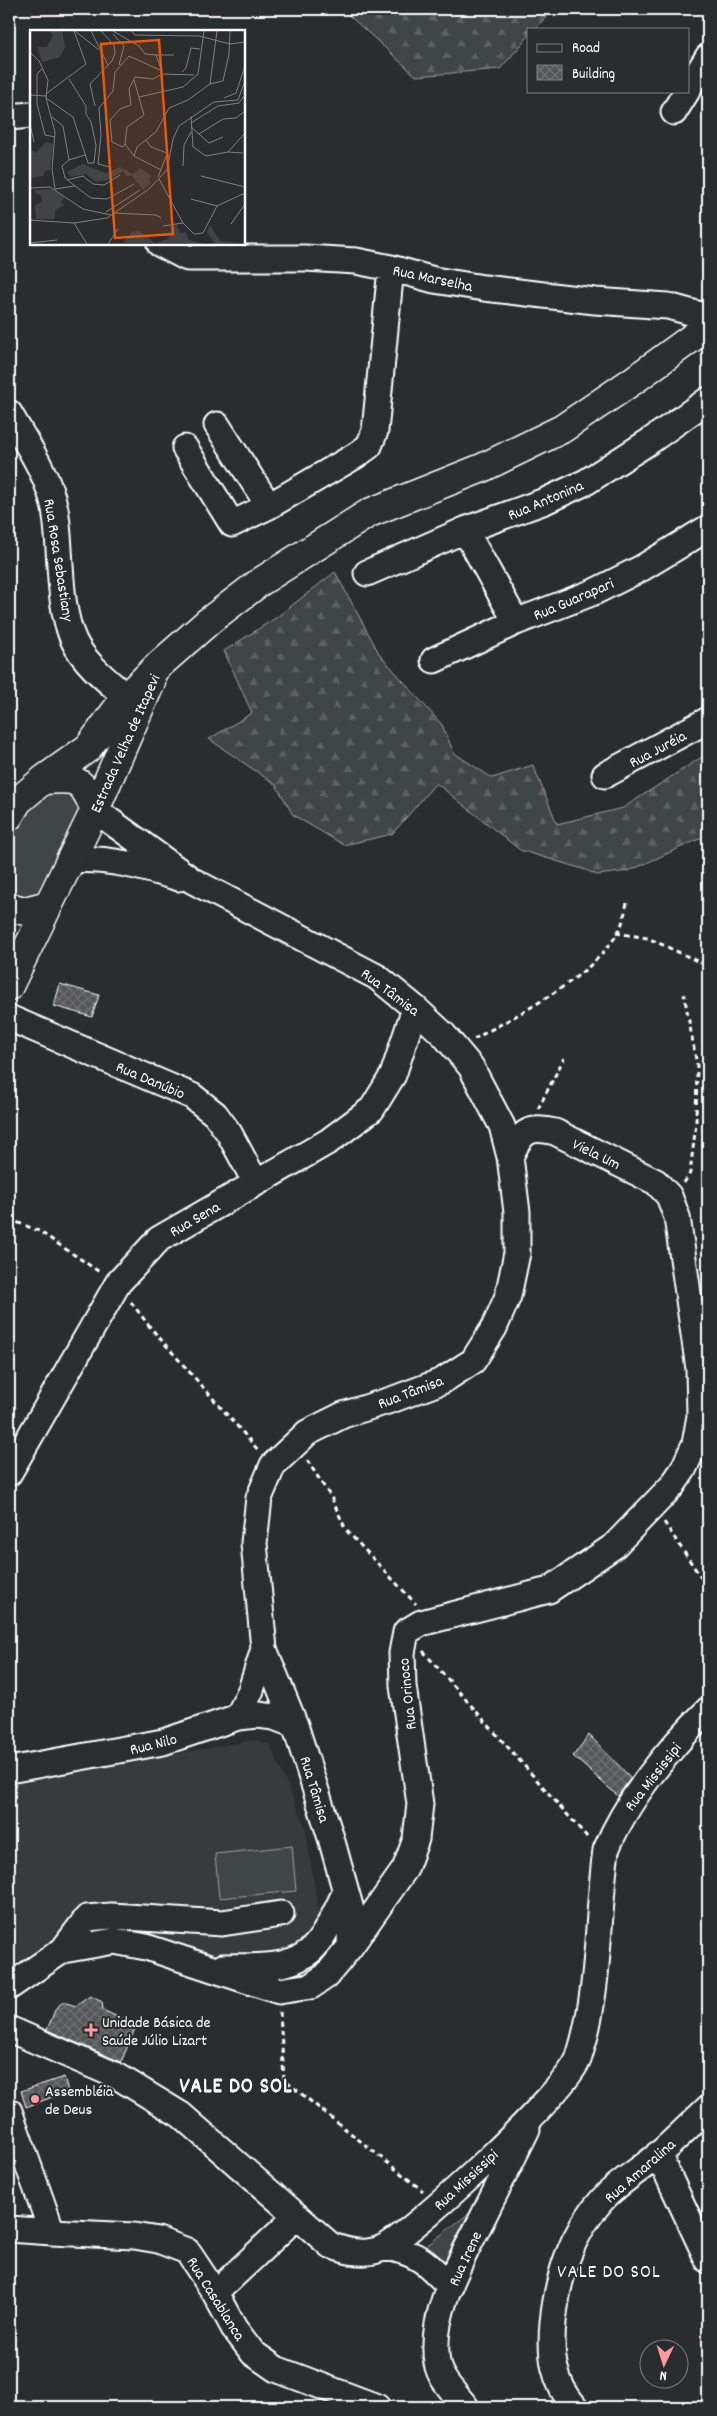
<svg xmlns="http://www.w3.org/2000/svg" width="717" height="2416" viewBox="0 0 717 2416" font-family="Dekko,sans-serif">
	<defs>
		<pattern id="forest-firs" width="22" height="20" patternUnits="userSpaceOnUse" patternTransform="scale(1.25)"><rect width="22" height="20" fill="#414445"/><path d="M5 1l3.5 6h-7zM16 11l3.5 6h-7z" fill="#5e6061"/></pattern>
		<pattern id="building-cross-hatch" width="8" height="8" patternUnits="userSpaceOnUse" patternTransform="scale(1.25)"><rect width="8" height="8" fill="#555758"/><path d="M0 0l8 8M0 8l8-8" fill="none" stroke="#6e7071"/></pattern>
	</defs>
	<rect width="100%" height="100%" fill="#2a2d2e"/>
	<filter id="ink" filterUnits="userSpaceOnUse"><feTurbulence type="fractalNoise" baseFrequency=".02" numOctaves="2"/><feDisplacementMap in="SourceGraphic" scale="10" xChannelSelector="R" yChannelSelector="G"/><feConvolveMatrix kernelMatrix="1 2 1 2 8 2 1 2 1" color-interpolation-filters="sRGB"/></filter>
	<g filter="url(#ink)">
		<path fill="#373a3b" d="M255 1740 270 1745 305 1826 320 1922 304 1946 267 1957 230 1959 191 1952 50 1947 9 1966V1784Z"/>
		<path fill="#414445" stroke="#a0a2a2" d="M64 785 84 804 46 888 31 898 12 892 9 888V835L15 821 26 804Z
			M292 1846 296 1891 219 1898 215 1854Z
			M468 2214 443 2264 420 2251Z"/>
		<path fill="url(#forest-firs)" stroke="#a0a2a2" d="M342 9H553L535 29H528V37L500 69 416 76Z
			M335 572 380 655 442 725 454 753 492 778 533 765 557 824 623 808 708 753V835L629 871 597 875 586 870 520 850 436 783 392 834 344 845 293 815 276 785 209 739 252 713 224 651 277 617Z"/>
		<path fill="url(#building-cross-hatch)" stroke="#fff" d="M60 984 99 995 92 1017 54 1006Z
			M589 1735 631 1778 618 1796 573 1756Z
			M90 1996 102 2002 103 2010 136 2026 121 2062 47 2030 56 2008 63 2002 76 2006Z
			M64 2077 68 2091 26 2107 21 2091Z"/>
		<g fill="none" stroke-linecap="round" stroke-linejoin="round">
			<g stroke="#fff" stroke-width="29">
				<path id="minor" d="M688 89 708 57
					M674 112 687 91
					M9 117 31 115
					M160 244 187 258H305L356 261 391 268 434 280 484 288 595 301 668 306 708 317
					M9 413C26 443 48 474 55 509 62 549 57 605 74 641 85 664 108 681 126 697
					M217 425 269 506
					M185 448 232 524 269 506 355 456 369 446 375 431 391 268
					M465 530 516 622
					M367 573 465 530 545 501 586 482 650 441 708 400
					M434 660 516 622 594 592 642 568 708 528
					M605 775 708 720
					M95 810 193 881 377 977 415 1008 444 1035 471 1067 502 1126 510 1157 517 1212V1253L508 1296 494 1328 473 1361 442 1381 394 1399 343 1415 307 1433 273 1465 259 1498 254 1543 264 1649 295 1725 331 1838 351 1910 350 1947
					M69 860C109 857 142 867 179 878
					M9 1018 192 1096 215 1114 229 1133 256 1183
					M9 1473 118 1283 159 1239 329 1141 372 1109 393 1075 415 1008
					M238 1717 251 1690 264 1649
					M9 1770 163 1742 238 1717 258 1715 274 1717 295 1725
					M63 1950 87 1918 111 1916 222 1923 281 1914
					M223 1967C253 1966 296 1971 317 1944 329 1929 337 1909 345 1893
					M9 1987 63 1950 114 1941 146 1947 279 1991 311 1986 326 1976 350 1947 405 1869 416 1839 420 1804 403 1686 402 1653 406 1632 421 1623 549 1590 614 1546 672 1486 683 1470 695 1444 700 1416 699 1369 677 1217 669 1196 656 1182 555 1132C527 1125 521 1133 510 1157
					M9 2029 117 2076 181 2115 330 2245C347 2252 367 2256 385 2247 419 2228 569 2089 579 2057 600 1992 597 1917 606 1850 627 1799 669 1748 708 1710
					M9 2111 52 2232 134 2236 158 2240 187 2251 215 2293 234 2328 253 2353 276 2369 377 2407
					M658 2154 708 2260
					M9 2229 52 2232
					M384 2247C417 2252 428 2263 450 2287
					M215 2293 297 2216
					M466 2407C456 2394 440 2380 437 2363 429 2312 462 2259 484 2215 498 2186 513 2158 527 2129
					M575 2407C553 2382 550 2355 553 2322 558 2277 570 2235 602 2200 617 2183 640 2170 658 2155 675 2140 691 2124 708 2108"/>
			</g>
			<g stroke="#fff" stroke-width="31">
				<path id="major" d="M43 780C77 778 81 777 95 810
					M9 816 18 801 43 780 88 748 126 697 159 665 209 621 260 582 369 513 482 468 562 429 634 380 708 326
					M9 907 25 911 48 905
					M9 986 95 810 151 682"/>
			</g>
			<path stroke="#fff" stroke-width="3" stroke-dasharray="5 4" stroke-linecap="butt" d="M616 933 648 938 708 966
				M474 1039C519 1014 600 974 621 926 624 919 625 911 627 903
				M538 1109 564 1058
				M684 1183 690 1173 696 1124 697 1065 684 994
				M9 1219 39 1231 101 1273
				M131 1302 150 1327 259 1451
				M307 1460 332 1499 346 1530 416 1604
				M664 1522 708 1588
				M423 1651 589 1839
				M280 2012 284 2080 423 2191"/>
			<use href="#minor" stroke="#2a2d2e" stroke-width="25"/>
			<use href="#major" stroke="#2a2d2e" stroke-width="28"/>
		</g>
	</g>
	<g fill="#ff9aa2" stroke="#2a2d2e" stroke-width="2">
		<path d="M88.5 2022.5h5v5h5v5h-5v5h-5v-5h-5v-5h5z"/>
		<circle cx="35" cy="2099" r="5"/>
	</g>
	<g text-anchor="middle" stroke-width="4" stroke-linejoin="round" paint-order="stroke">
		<g font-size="16" fill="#fff" stroke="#2a2d2e">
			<text transform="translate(433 277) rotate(12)" y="6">Rua Marselha</text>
			<text transform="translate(545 499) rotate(-23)" y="6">Rua Antonina</text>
			<text transform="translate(60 560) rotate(81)" y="6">Rua Rosa Sebastiany</text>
			<text transform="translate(573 598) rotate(-23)" y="6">Rua Guarapari</text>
			<text transform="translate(124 743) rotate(-66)" y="6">Estrada Velha de Itapevi</text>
			<text transform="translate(657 748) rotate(-28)" y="6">Rua Juréia</text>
			<text transform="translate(391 991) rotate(37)" y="6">Rua Tâmisa</text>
			<text transform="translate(151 1079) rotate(23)" y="6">Rua Danúbio</text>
			<text transform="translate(597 1153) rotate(26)" y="6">Viela Um</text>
			<text transform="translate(194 1218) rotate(-30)" y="6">Rua Sena</text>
			<text transform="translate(410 1391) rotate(-21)" y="6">Rua Tâmisa</text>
			<text transform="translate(406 1694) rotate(-96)" y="6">Rua Orinoco</text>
			<text transform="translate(153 1743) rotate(-14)" y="6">Rua Nilo</text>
			<text transform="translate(652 1776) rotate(-52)" y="6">Rua Mississipi</text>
			<text transform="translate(316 1789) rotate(73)" y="6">Rua Tâmisa</text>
			<text transform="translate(639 2170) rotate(-41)" y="6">Rua Amaralina</text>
			<text transform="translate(465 2179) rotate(-43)" y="6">Rua Mississipi</text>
			<text transform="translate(464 2258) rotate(-65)" y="6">Rua Irene</text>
			<text transform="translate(217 2298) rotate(58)" y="6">Rua Casablanca</text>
		</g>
		<g font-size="16" fill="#fff" stroke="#2a2d2e" text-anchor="start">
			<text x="102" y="2027">Unidade Básica de<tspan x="102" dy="18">Saúde Júlio Lizart</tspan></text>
			<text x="45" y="2096">Assembléia<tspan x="45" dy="18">de Deus</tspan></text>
		</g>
		<g font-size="19" letter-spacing="1" fill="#fff" stroke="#2a2d2e">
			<text x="609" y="2277">VALE DO SOL</text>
		</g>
		<g font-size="21" font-weight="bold" letter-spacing="1" fill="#fff" stroke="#2a2d2e">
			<text x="236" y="2092">VALE DO SOL</text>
		</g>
	</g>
	<g transform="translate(30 30)">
		<rect width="215" height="215" fill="#2a2d2e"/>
		<path d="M19 1H32L35 17 30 27 12 32 7 17H17L23 5ZM16 112 23 114 20 140 15 141 13 146 0 148V119L6 123ZM53 134 75 143 90 137 103 144 110 138 122 146 119 148 121 153 113 160 102 146H96L93 141 79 150 66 152 56 144 41 147 37 142ZM22 159 34 167 31 173 35 175 25 180V189H6L5 175 12 172 11 165 5 163V160ZM147 195 150 203 156 202 159 210 174 214 93 213 102 202 109 201 125 213 138 209 142 196ZM180 195 190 211 214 213 181 214 184 213 177 202Z" fill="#414445"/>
		<path fill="none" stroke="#7f8182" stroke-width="1" d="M45 1 69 20M61 1 78 35M83 1 109 16 115 24 126 25 132 41M102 1 105 5 169 6 200 14 215 12M83 4 94 16 89 35M0 22 9 31 18 50 16 68 25 102 22 139 25 159M126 25H144M13 38 7 44V74L15 105 25 107M152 42 156 38 161 18 170 19M132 44 164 45M104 50 114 85 97 97 95 114 104 126 131 140M180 54 187 1M17 63 56 34 44 1M0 65 16 66M109 67 153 57 168 44 174 1M16 68 43 87 58 133H64L66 115 61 92 56 84V76L39 49M194 68 206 63 215 36M65 76 60 54 82 31 85 23 84 15 71 1M69 78 83 61 85 42 99 26 132 41M69 78 71 105 68 134 80 137M161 86 163 117 176 126 198 122 215 103M22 87 33 96 39 130M161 93 188 76 209 73 215 65M0 94 4 112M161 97 179 113 193 107M169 104 193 89 206 88 215 81M116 110 121 117 137 123M95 114 93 117 82 112 80 90 90 79 101 75 99 59 105 47 123 49 132 44M198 122 213 123M104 126 107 117 126 102 139 78 158 70 180 54 193 51 199 24 200 1M153 136 154 115 161 102M171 146 215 157M128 147 137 124M129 149 153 193 164 204 173 203 187 176 215 163M37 150 53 146 63 154 74 155 90 145M45 156 35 148 32 136 39 130 55 125M0 158 20 157 53 179 81 185M25 159 45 156 61 168 77 169 104 154M161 169 187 176M76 182 110 160M83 183 126 185 131 188M0 190 44 193 77 188 119 159 137 140 143 109 149 96 184 72 208 70 215 51M44 193 57 214M201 194 215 174M133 196 153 193M0 213 27 210M78 214 88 199"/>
		<path fill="#e8590c" fill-opacity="0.15" stroke="#e8590c" stroke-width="2.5" d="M129 10 143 204 85 208 71 14Z"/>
		<rect width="215" height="215" fill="none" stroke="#fff" stroke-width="2.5"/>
	</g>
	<rect width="717" height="2416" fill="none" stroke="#2a2d2e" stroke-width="30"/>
	<rect x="15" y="15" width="687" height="2386" fill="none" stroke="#fff" stroke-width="2" filter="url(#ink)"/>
	<rect x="527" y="28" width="162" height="65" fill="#2a2d2e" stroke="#7f8182"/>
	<rect x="537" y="44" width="25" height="8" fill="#2a2d2e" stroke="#7f8182"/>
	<text x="572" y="52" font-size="15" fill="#ffffff">Road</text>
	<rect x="537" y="65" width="25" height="15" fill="url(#building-cross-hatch)" stroke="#7f8182"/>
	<text x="572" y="78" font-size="15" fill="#ffffff">Building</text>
	<g transform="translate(664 2364) rotate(184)"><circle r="24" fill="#2a2d2e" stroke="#7f8182"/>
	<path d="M0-4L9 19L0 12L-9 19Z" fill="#ff9aa2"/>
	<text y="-8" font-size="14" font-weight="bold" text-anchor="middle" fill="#ffffff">N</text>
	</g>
</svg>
